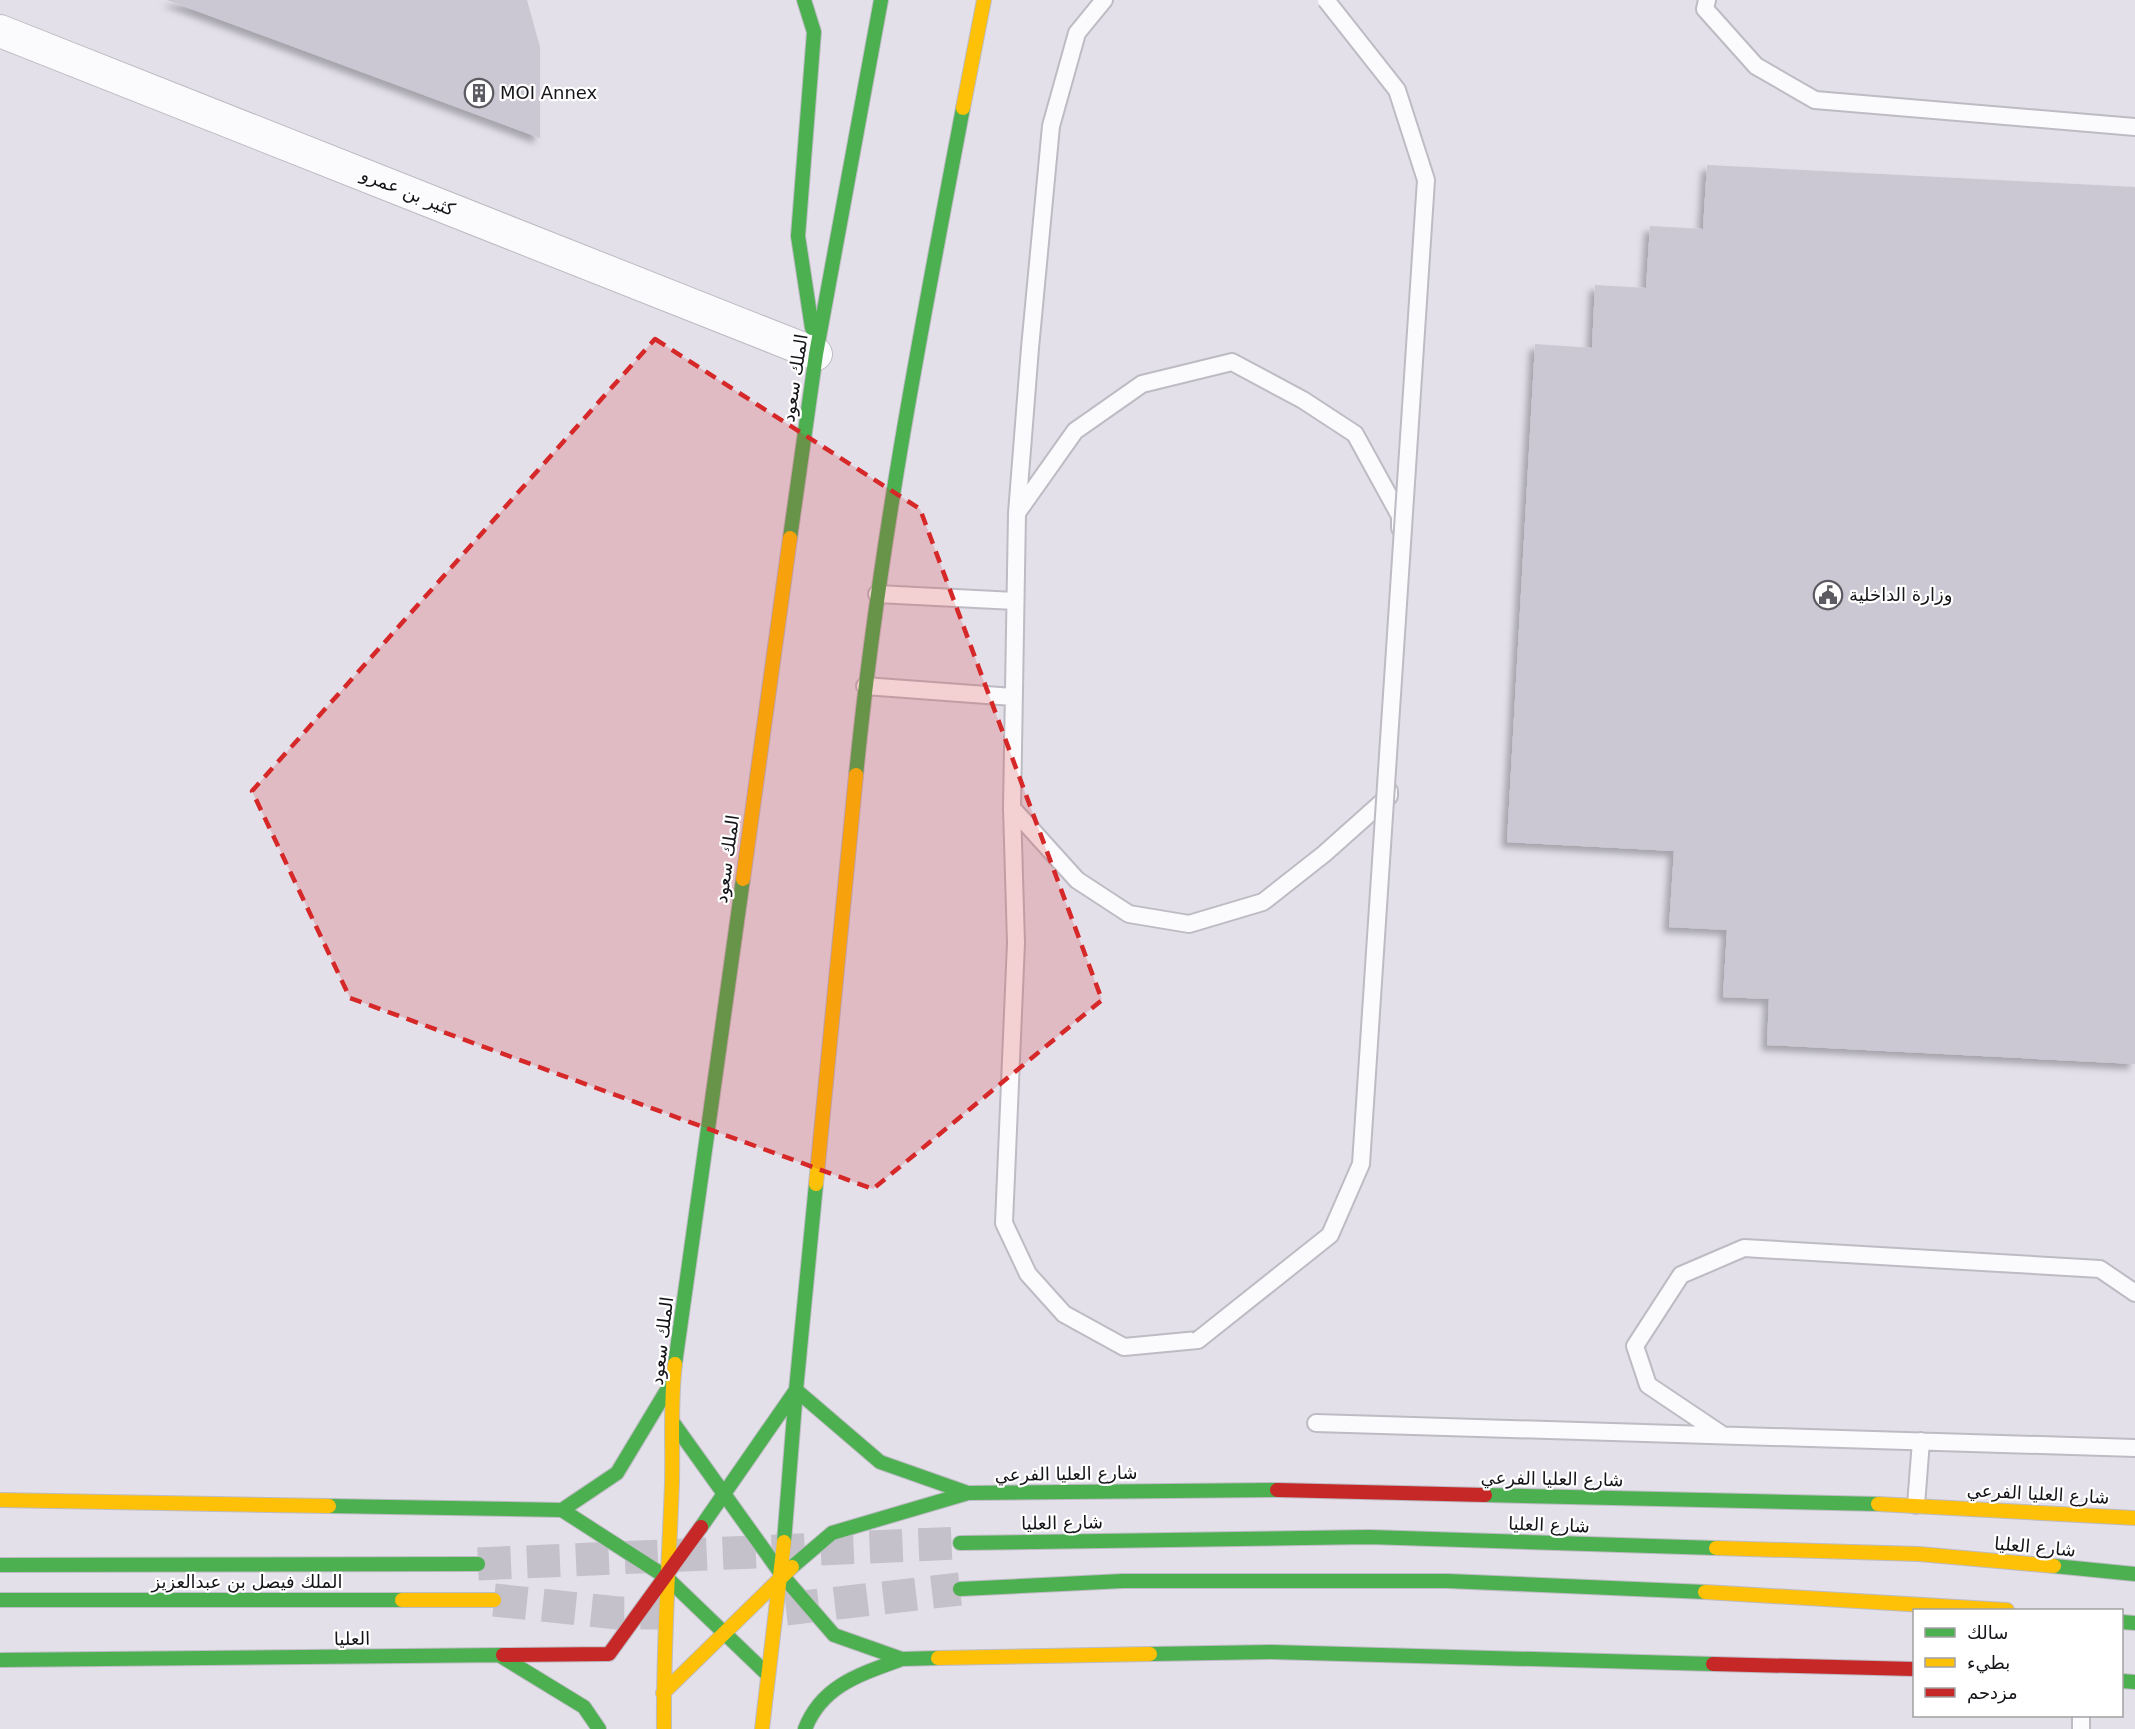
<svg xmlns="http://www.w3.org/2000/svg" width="2135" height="1729" viewBox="0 0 2135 1729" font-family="'DejaVu Sans','Noto Sans Arabic',sans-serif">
	<defs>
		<filter id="shadow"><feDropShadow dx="-5.5" dy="5.5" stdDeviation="3" flood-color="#0004"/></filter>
	</defs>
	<rect width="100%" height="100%" fill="#e3e0ea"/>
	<path fill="#cbc7d3" filter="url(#shadow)" d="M167 0H527L540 47V138Z
		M1707 165 2135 187V1064L1767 1045 1769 999 1723 997 1727 930 1669 927 1674 851 1507 842 1535 344 1592 348 1595 285 1646 288 1650 226 1703 229Z"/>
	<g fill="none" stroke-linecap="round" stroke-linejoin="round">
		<path stroke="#c4c1cb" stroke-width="33" stroke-dasharray="33 16" stroke-linecap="butt" d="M478 1564 960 1543
			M494 1600 618 1613H662
			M786 1609 960 1589"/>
		<g stroke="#bdbbc3" stroke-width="20">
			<path id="lane" d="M1104 0 1077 33 1051 126 1030 348 1017 513 1012 808 1016 943 1004 1223 1028 1274 1064 1314 1124 1347 1198 1340
				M1707 0 1705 9 1756 66 1815 100 2135 127
				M1017 513 1075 431 1142 384 1232 362 1303 400 1355 434 1400 516V528
				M877 594 1015 601
				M865 686 1013 697
				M1012 808 1077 880 1129 914 1189 924 1263 902 1324 854 1389 796V791
				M1316 1423 2135 1448
				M1721 1434 1648 1385 1635 1346 1681 1275 1744 1248 2100 1269 2135 1293
				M1916 1505 1921 1441
				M2081 1729V1716"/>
		</g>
		<g stroke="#bdbbc3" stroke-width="34">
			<path id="street" d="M0 31 816 354"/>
		</g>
		<g stroke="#bdbbc3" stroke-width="16">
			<path id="fast" d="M804 0 814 32 798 236 812 328
				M790 538 816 354 881 0
				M856 775C878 551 921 329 963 108
				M675 1364 743 879
				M674 1424 782 1575 834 1635 902 1659 938 1658
				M1485 1495 1878 1504
				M329 1506 562 1510 666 1577 768 1675
				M562 1510 617 1473 673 1380
				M701 1527 796 1390 880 1462 968 1493
				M784 1542 796 1390 816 1184
				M960 1543 1369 1537 1716 1548
				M0 1565 478 1564
				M2054 1566 2135 1574
				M792 1567 832 1533 968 1493 1277 1490
				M960 1589 1123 1581H1447L1705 1592
				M0 1600H402
				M2122 1622 2135 1623
				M1150 1654 1271 1652 1713 1664
				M499 1655 584 1707 599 1729
				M0 1660 503 1655
				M2122 1681 2135 1682
				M805 1729C822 1685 861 1674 902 1659"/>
		</g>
		<g stroke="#bdbbc3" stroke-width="16">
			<path id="slow" d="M963 108 984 0
				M743 879 790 538
				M816 1184 856 775
				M0 1500 329 1506
				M1878 1504 2135 1518
				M1716 1548 1919 1554 2054 1566
				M1705 1592 2007 1610
				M402 1600H494
				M938 1658 1150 1654
				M663 1693 792 1567
				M664 1729C663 1647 669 1565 672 1483 673 1444 670 1403 675 1364
				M762 1729 784 1542"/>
		</g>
		<g stroke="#bdbbc3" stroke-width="16">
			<path id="jam" d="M1277 1490 1485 1495
				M503 1655 609 1654 701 1527
				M1713 1664 1914 1669"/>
		</g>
		<use href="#lane" stroke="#fbfafc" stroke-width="16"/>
		<use href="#street" stroke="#fbfafc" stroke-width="32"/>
		<use href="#fast" stroke="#4caf50" stroke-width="14"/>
		<use href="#slow" stroke="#ffc107" stroke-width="14"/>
		<use href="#jam" stroke="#c62828" stroke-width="14"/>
		<g stroke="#bdbbc3" stroke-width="20" stroke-linecap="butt">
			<path id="lane-bridge" d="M1198 1340 1330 1235 1361 1164 1426 180 1397 90 1326 0"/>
		</g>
		<use href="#lane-bridge" stroke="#fbfafc" stroke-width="16"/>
	</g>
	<path fill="#d62828" fill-opacity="0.2" stroke="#d62828" stroke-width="4.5" stroke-dasharray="12 8" stroke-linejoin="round" d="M655 339 920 509 1102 1000 873 1189 350 998 252 791Z"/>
	<defs>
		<g id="building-ring" transform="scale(1.5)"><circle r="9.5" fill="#fff" stroke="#5d5b62" stroke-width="1.5"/><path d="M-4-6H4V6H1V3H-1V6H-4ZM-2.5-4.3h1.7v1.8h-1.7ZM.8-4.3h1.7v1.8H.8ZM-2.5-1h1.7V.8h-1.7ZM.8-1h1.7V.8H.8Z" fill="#5d5b62"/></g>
		<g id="civic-ring" transform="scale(1.5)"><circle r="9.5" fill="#fff" stroke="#5d5b62" stroke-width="1.5"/><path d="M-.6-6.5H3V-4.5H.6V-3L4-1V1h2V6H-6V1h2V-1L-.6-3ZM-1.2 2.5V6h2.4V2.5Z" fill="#5d5b62"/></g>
	</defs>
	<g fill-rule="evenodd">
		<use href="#building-ring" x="479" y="93"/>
		<use href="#civic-ring" x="1828" y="595"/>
	</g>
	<g text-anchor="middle" stroke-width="4.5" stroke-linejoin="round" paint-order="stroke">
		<g font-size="18" fill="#151419" stroke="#fff" text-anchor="start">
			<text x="500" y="99">MOI Annex</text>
			<text x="1849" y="601">وزارة الداخلية</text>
		</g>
		<g font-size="18" fill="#151419" stroke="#fff">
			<text transform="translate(408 192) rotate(22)" y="6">كثير بن عمرو</text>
			<text transform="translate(795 378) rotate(-81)" y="6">الملك سعود</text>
			<text transform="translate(727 859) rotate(-82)" y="6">الملك سعود</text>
			<text transform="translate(662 1341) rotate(-83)" y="6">الملك سعود</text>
			<text transform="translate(1066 1474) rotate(-1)" y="6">شارع العليا الفرعي</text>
			<text transform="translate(1552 1479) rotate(1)" y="6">شارع العليا الفرعي</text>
			<text transform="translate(2038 1494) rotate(3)" y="6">شارع العليا الفرعي</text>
			<text transform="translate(1062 1523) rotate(-1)" y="6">شارع العليا</text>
			<text transform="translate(1549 1525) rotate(2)" y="6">شارع العليا</text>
			<text transform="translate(2035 1547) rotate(5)" y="6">شارع العليا</text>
			<text x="247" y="1588">الملك فيصل بن عبدالعزيز</text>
			<text transform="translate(352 1639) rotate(-1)" y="6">العليا</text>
		</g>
	</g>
	<rect x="1913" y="1609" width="210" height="108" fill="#ffffff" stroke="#a1a1a3" stroke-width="1.5"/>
	<rect x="1925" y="1628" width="30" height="9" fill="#4caf50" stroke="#a1a1a3" stroke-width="1.5"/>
	<text x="1967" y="1639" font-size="18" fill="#151419">سالك</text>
	<rect x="1925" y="1658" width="30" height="9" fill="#ffc107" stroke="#a1a1a3" stroke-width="1.5"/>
	<text x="1967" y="1669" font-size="18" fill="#151419">بطيء</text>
	<rect x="1925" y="1688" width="30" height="9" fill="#c62828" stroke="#a1a1a3" stroke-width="1.5"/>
	<text x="1967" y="1699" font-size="18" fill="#151419">مزدحم</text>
</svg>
